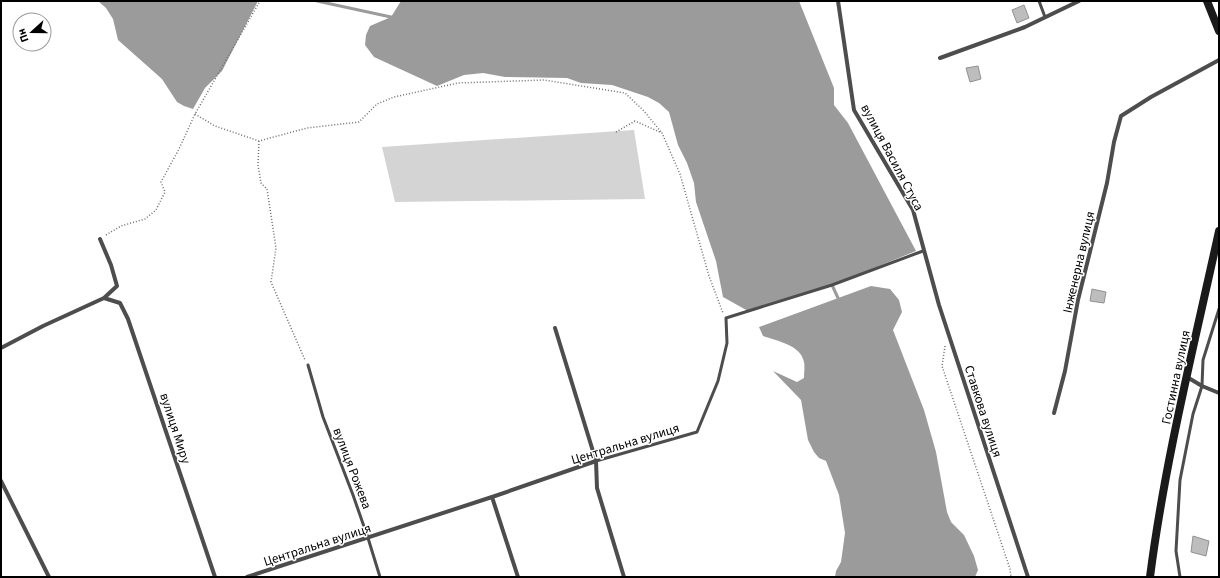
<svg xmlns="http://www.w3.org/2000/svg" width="1220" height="578" viewBox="0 0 1220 578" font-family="'Source Sans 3',sans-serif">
	<rect width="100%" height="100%" fill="#fff"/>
	<path fill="#d4d4d4" d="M634 130 645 199 395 202 382 147Z"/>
	<path fill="#9b9b9b" d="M98 1H258L222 71 205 88 193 109 184 106 177 102 162 79 118 40 113 19 106 8Z
		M401 1H799L834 88V105L848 123 916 251 832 285 748 311 723 297 716 261 696 202 694 183 687 163 678 145 669 112 659 103 648 97 612 85 581 83 567 78 505 77 483 73 464 75 437 86 374 57 365 45 366 35 370 26 391 17Z
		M871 286 890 289 899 300 902 312 893 330 924 410 936 452 947 512 951 522 964 535 974 556 978 570 975 577H835L836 571 841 562 845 533 839 495 826 461 819 458 814 452 808 440 801 400 773 371 797 382 804 378C804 373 805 367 804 362 801 345 777 341 763 336L759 327Z"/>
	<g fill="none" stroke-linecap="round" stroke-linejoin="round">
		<path stroke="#9b9b9b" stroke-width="3" d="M317 1 391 17
			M832 285 838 298"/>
	</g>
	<path fill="#bdbdbd" stroke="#919191" d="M1024 5 1029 18 1017 23 1012 10Z
		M978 66 981 79 970 82 966 68Z
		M1092 289 1106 292 1104 303 1090 301Z
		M1193 536 1209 541 1206 556 1191 552Z"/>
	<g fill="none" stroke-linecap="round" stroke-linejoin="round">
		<path stroke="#6f6f6f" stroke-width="1.5" stroke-dasharray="1 2" stroke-linecap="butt" d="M195 114 215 126 259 141 307 128 359 122 377 104 394 97 458 83 544 80 625 93 643 110 662 133
			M616 132 635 121 662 133 680 174 709 276 723 313
			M259 141 258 165 261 183 267 189 276 248 271 282 305 360
			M106 235 121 226 145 219 156 210 165 192 161 182 179 149 195 114 260 1
			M945 346 942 366 1010 569 1011 577"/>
		<path stroke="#4d4d4d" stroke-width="3" d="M1039 1 1045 17
			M308 365 323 417 353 495 368 538 380 577
			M596 461 697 432 718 381 727 343 726 318 832 285 923 251
			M1180 577 1176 551 1180 480 1193 414 1202 386 1203 360 1219 309"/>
		<path stroke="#4d4d4d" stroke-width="4" d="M838 1 854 110 913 210 939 305 1028 577
			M940 58 1025 27 1079 1
			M100 239 111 265 117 286 104 298
			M555 328 596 461 597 488 624 577
			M1 348 43 326 104 298 120 303 128 319 215 577
			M1187 377 1202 386 1219 393
			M1054 413 1065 371 1078 300 1107 183 1114 142 1121 116 1151 97 1219 60
			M1 481 49 577
			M492 497 518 577
			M247 577 492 497 596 461"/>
		<path stroke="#1a1a1a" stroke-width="8" d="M1207 1 1219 31
			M1150 577C1165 460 1194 346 1219 231"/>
	</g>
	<g text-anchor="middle" stroke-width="3" stroke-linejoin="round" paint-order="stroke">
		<g font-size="13" fill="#000" stroke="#fff">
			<text transform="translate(893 157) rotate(62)" y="5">вулиця Василя Стуса</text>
			<text transform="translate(1078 262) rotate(-77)" y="5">Інженерна вулиця</text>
			<text transform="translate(1175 377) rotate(-78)" y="5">Гостинна вулиця</text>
			<text transform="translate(984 411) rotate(72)" y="5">Ставкова вулиця</text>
			<text transform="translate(176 428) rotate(72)" y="5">вулиця Миру</text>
			<text transform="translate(625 443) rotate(-17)" y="5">Центральна вулиця</text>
			<text transform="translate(353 468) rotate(69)" y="5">вулиця Рожева</text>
			<text transform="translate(317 544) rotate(-18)" y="5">Центральна вулиця</text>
		</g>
	</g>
	<rect width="1220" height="578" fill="none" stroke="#000000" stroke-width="4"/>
	<g transform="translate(32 32) rotate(249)"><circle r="19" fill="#ffffff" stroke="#999999"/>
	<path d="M0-3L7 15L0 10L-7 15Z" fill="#000000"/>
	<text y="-6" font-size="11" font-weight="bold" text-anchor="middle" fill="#000000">Пн</text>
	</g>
</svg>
